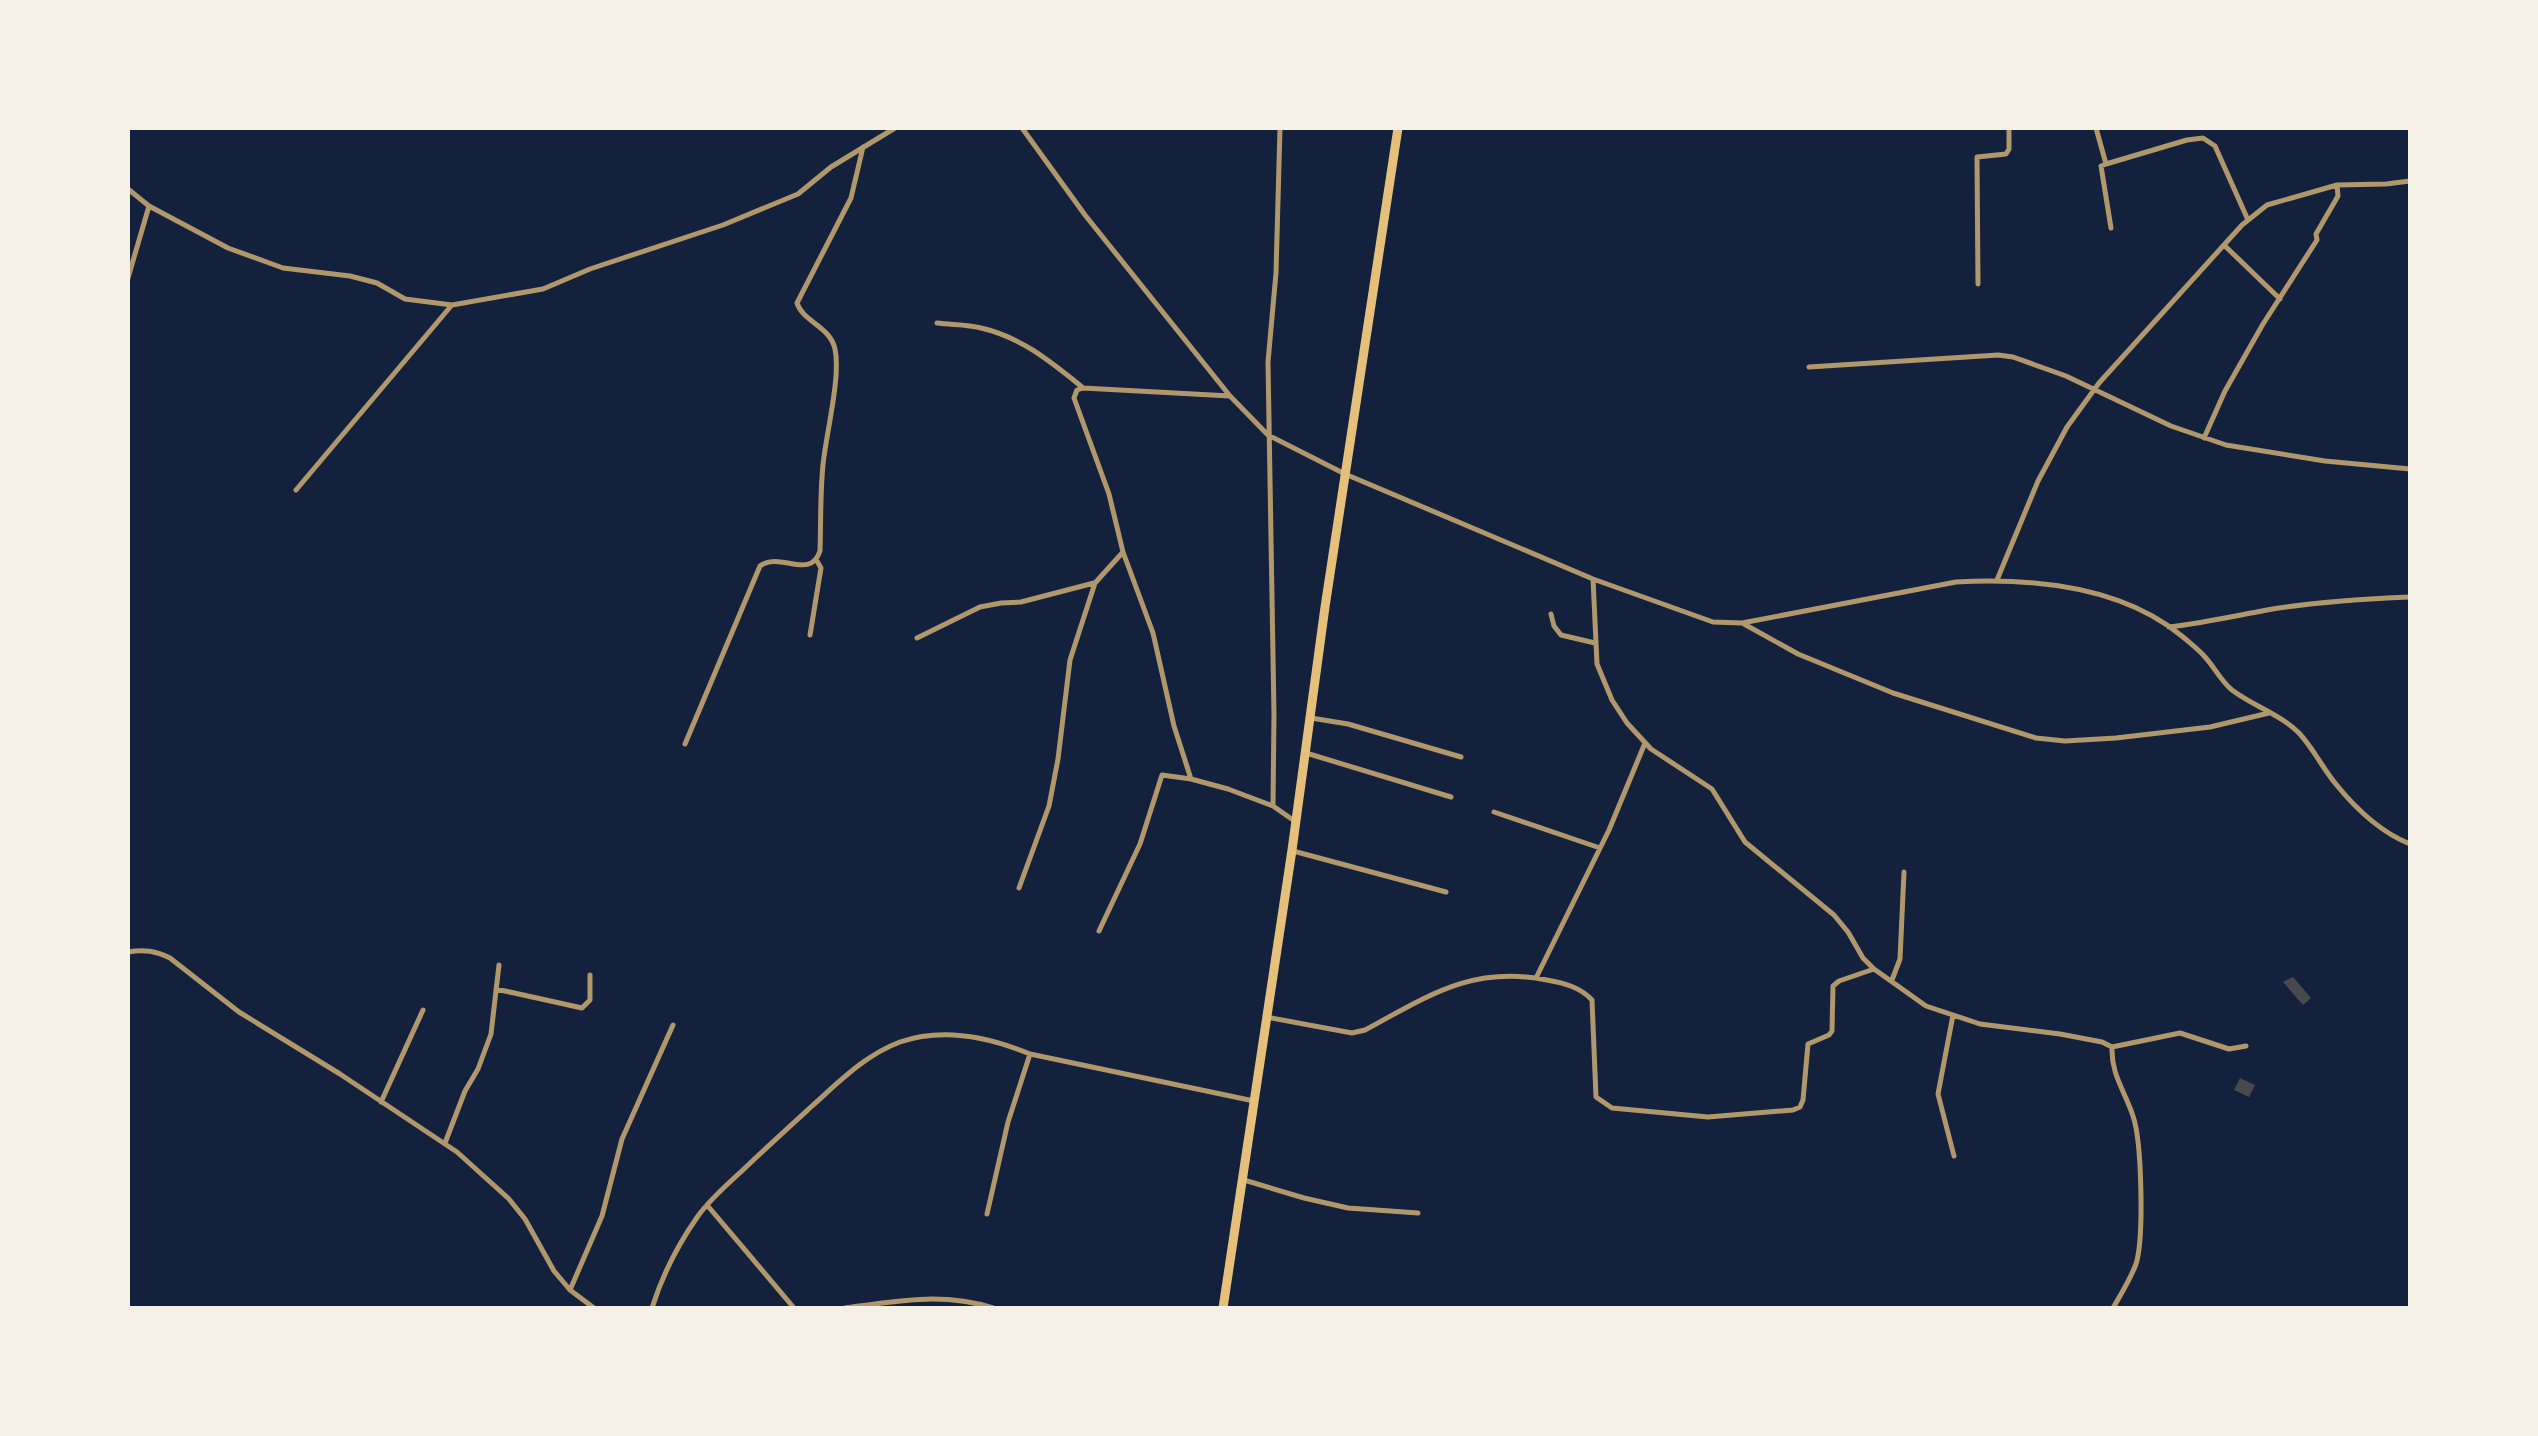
<svg xmlns="http://www.w3.org/2000/svg" width="2538" height="1436" viewBox="0 0 2538 1436" font-family="Helvetica,sans-serif">
	<rect width="100%" height="100%" fill="#14213d"/>
	<path fill="#48494c" d="M2293 977 2311 998 2303 1005 2283 982Z
		M2240 1078 2255 1085 2249 1097 2234 1090Z"/>
	<g fill="none" stroke-linecap="round" stroke-linejoin="round">
		<path stroke="#b1986c" stroke-width="5" d="M1022 128 1085 215 1230 396 1268 435 1345 474 1593 579 1713 622 1742 623 1956 582C2032 578 2122 586 2183 637 2190 643 2199 650 2205 657 2215 668 2221 681 2232 690 2253 706 2280 714 2299 733 2313 748 2322 767 2335 783 2355 808 2380 832 2410 844
			M1280 128 1276 273 1268 362 1274 715 1273 806 1296 822
			M2096 128 2106 164 2101 166 2111 228
			M2106 164 2187 140 2203 138 2215 146 2248 220
			M128 189 149 206 228 248 283 268 350 276 377 283 405 299 452 305 543 289 590 269 723 225 798 194 831 167 895 128
			M2224 245 2280 299
			M128 278 149 206
			M1978 284 1977 157 2006 154 2009 149V128
			M937 323C952 325 967 324 981 328 1021 337 1051 362 1082 387
			M1809 367 1998 355 2013 357 2066 376 2171 426 2226 445 2325 461 2410 469
			M2204 438 2225 391 2263 324 2317 240 2316 234 2338 196 2337 185
			M296 490 451 306
			M1593 579 1597 664 1612 700 1627 723 1651 749 1712 789 1745 842 1834 915 1848 932 1863 958 1874 969 1926 1006 1980 1024 2060 1034 2102 1042 2112 1047C2111 1075 2125 1091 2133 1116 2142 1142 2144 1239 2136 1264 2130 1280 2121 1294 2113 1308
			M1997 580 2038 481 2067 427 2099 383 2242 225 2267 205 2337 185 2386 184 2410 181
			M1551 614 1554 626 1561 635 1595 643
			M1744 624 1798 654 1893 693 2036 738 2065 741 2116 738 2210 727 2269 713
			M2169 627C2203 623 2234 616 2267 610 2314 602 2362 599 2410 597
			M810 635 821 568 817 561
			M917 638 980 607 1001 603 1021 602 1094 583
			M1311 718 1348 724 1461 757
			M685 744 760 566C780 551 810 581 820 551 821 523 820 493 823 465 826 434 841 377 835 349 830 326 803 322 797 303L851 198 863 147
			M1306 753 1451 797
			M1191 779 1228 789 1273 806
			M1494 812 1600 848
			M1293 851 1446 892
			M1019 888 1049 806 1058 759 1070 660 1095 583 1123 552
			M1099 931 1140 844 1162 775 1191 779 1174 726 1153 633 1123 552 1109 494 1074 398 1077 390 1083 388 1230 396
			M128 952C144 949 156 951 170 958L239 1012 340 1074 457 1152 509 1199 525 1219 554 1271 570 1290 594 1308
			M1536 978 1609 830 1645 743
			M1892 980 1900 959 1904 872
			M496 989 582 1008 590 1000V975
			M1953 1015 1938 1094 1954 1156
			M1266 1017 1352 1033 1365 1030C1428 996 1472 965 1547 980 1564 983 1580 987 1592 1000L1596 1097 1612 1108 1708 1117 1793 1110 1800 1107 1803 1100 1808 1044 1829 1035 1832 1031 1833 986 1839 981 1874 969
			M2112 1047 2180 1033 2229 1049 2246 1046
			M381 1102 423 1010
			M445 1143 465 1091 478 1069 491 1034 499 965
			M1244 1180 1304 1198 1348 1208 1418 1213
			M707 1205 794 1308
			M987 1214 1008 1122 1030 1054
			M570 1290 602 1216 622 1139 673 1025
			M652 1308C662 1276 679 1243 698 1216 711 1198 729 1183 745 1168 767 1147 789 1127 812 1106 839 1082 865 1055 900 1042 943 1027 989 1037 1030 1054L1254 1101
			M845 1308C896 1301 943 1292 993 1308"/>
		<path stroke="#e5c07b" stroke-width="9" d="M1223 1308 1292 850 1325 607 1398 128"/>
	</g>
	<rect width="2538" height="1436" fill="none" stroke="#f6f1e7" stroke-width="260"/>
</svg>
